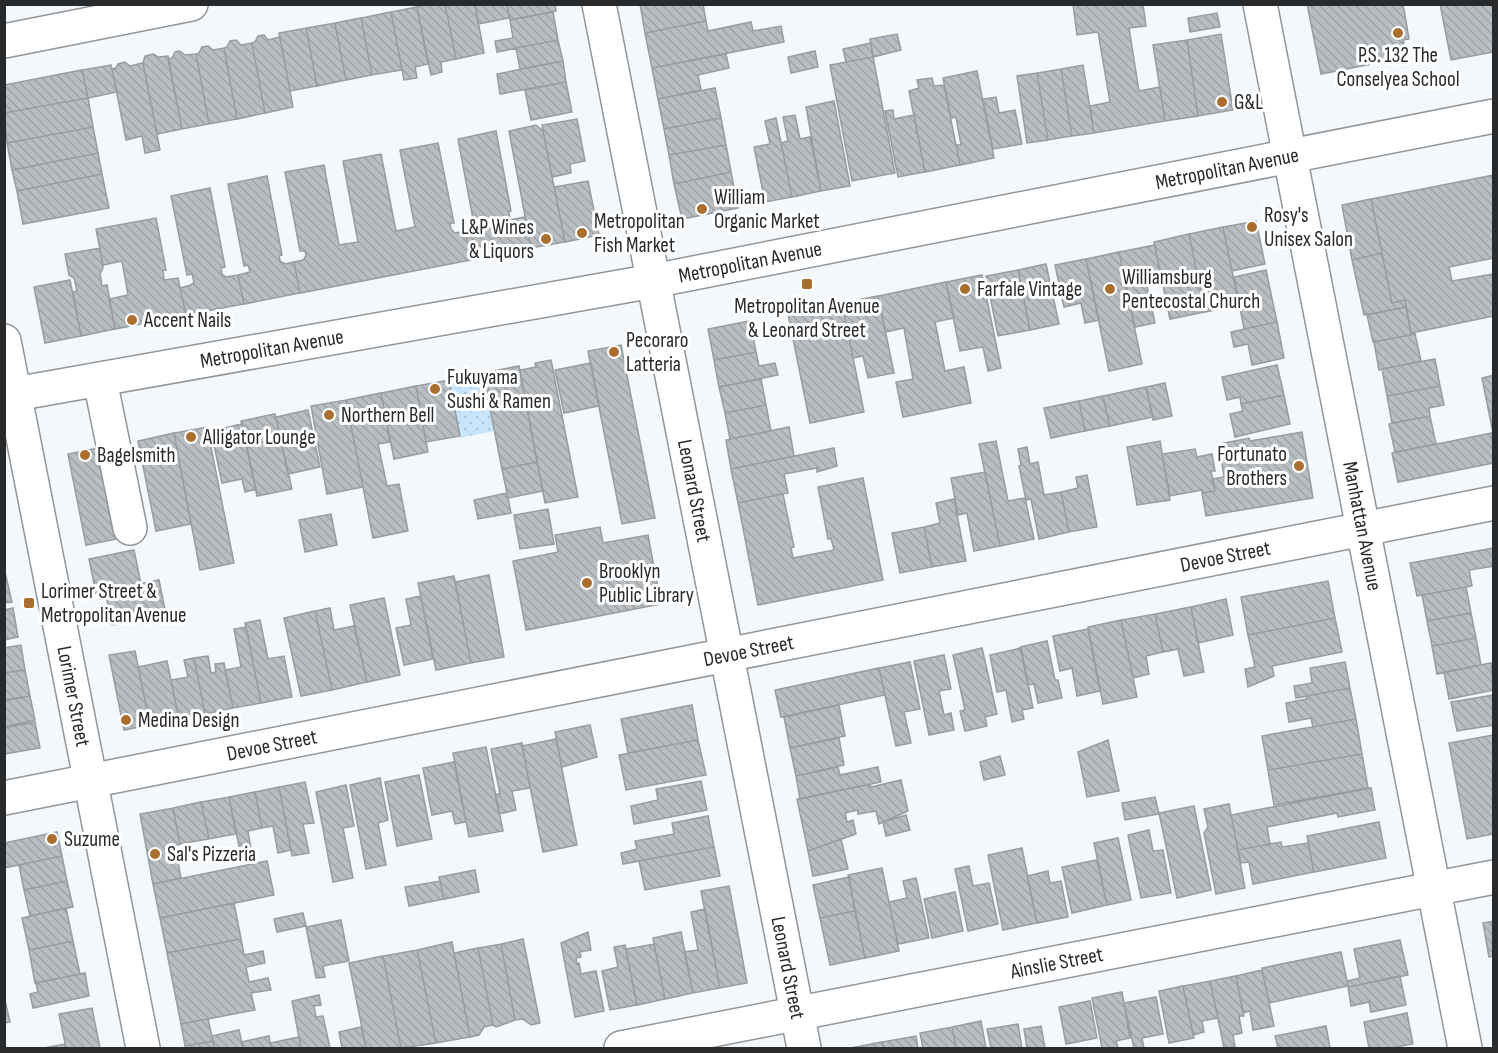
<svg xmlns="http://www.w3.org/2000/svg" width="1498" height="1053" viewBox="0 0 1498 1053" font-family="'Sofia Sans Condensed',sans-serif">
	<defs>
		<pattern id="grass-dots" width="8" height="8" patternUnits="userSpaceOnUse" patternTransform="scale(1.5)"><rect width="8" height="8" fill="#c7e5fd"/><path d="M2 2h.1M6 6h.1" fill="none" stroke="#abc5d9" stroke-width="1.8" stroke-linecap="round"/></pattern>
		<pattern id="building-back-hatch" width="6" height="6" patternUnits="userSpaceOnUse" patternTransform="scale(1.5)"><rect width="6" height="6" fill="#b9bec2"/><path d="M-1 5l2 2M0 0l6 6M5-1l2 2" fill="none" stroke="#9fa3a7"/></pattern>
	</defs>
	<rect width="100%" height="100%" fill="#f3f8fd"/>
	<path fill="url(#grass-dots)" d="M483 373 495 431 460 438 449 380Z"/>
	<path fill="url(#building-back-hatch)" stroke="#979ca0" stroke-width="1.5" d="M429 4H445L456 59 441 62 442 72 431 75 417 7Z
		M445 4H475L484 53 456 59Z
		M475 4H507L509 18 478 24Z
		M507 4H555L556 11 510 20Z
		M640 4H703L706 21 645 33Z
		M1073 4H1143L1146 26 1129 28 1139 91 1160 87 1165 121 1094 133 1090 106 1110 102 1098 32 1077 35Z
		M1307 4H1403L1409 39 1403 40 1407 57 1321 74Z
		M1440 4H1494V52L1451 60Z
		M417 7 428 64 415 67 417 78 404 80 391 12Z
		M391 12 402 70 372 75 361 18Z
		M553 12 558 40 497 52 495 41 513 38 510 20Z
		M1217 13 1220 27 1190 32 1188 18Z
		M361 18 372 75 346 80 335 23Z
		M706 21 708 31 751 22 753 31 781 26 784 42 652 68 645 33Z
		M335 23 346 80 317 86 306 28Z
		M306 28 317 86 290 91 279 33Z
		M897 34 901 50 873 57 870 39Z
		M1221 34 1233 110 1198 116 1187 40Z
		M264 35 268 40 280 37 293 107 265 113 252 43 255 42 258 36Z
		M236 40 241 45 252 43 265 113 237 119 224 48 227 47 230 41Z
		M558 40 563 61 520 69 516 48Z
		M1187 40 1198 116 1165 121 1153 45Z
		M871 43 873 57 846 62 843 49Z
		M208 46 213 50 224 48 237 119 209 124 196 54 199 53 202 47Z
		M180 51 185 55 196 54 209 124 182 129 168 59 172 58 175 52Z
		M815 51 818 67 791 73 788 57Z
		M153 54 158 57 168 56 182 129 157 134 143 63 145 56Z
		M726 54 729 68 698 75 701 90 658 99 652 68Z
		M873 57 895 173 852 181 830 65Z
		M563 61 566 82 500 94 497 74Z
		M125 62 130 66 143 63 160 150 145 153 142 136 126 140 112 69 116 68 118 64Z
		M111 65 117 92 88 98 82 70Z
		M1083 65 1094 133 1072 136 1061 69Z
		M1061 69 1072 136 1048 140 1037 73Z
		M82 70 88 98 4 113V85Z
		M977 71 994 158 960 165 956 145H961L956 117 951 118 943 78Z
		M1037 73 1048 140 1027 143 1017 76Z
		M932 78 934 86 944 85 960 165 925 172 909 91 919 88 917 80Z
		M566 82 572 112 531 120 525 90Z
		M715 88 721 118 664 129 658 99Z
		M996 97 999 113 1015 110 1022 144 993 149 983 99Z
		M88 98 93 127 7 143 4 113Z
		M834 101 850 186 821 191 806 107Z
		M893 110 894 119 914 115 925 172 898 177 885 111Z
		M795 115 800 139 810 137 821 191 792 197 781 143 788 141 783 117Z
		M721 118 726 145 669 155 664 129Z
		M776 118 792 197 765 202 754 147 770 144 765 121Z
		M577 119 585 161 570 164 571 173 552 177 542 125Z
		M536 125 543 131 565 242 531 248 509 131Z
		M93 127 98 153 12 170 7 143Z
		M496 131 511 211H509L510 220 525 217 531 248 471 260 465 231 477 229 479 226 477 219H473L458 139Z
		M438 143 454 223H450L451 229 455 233 465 231 471 260 300 293 294 262 303 260 306 256 305 251H300L285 172 324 165 339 245 358 242 343 161 381 154 396 231 415 227 400 150Z
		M726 145 731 172 674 184 669 155Z
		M98 153 102 174 17 191 12 170Z
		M731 172 738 208 682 219 674 184Z
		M102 174 109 208 23 224 17 191Z
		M1494 175V258L1449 267 1452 281 1494 274V316L1411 333 1405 300 1392 303 1371 199Z
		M267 176 282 255 279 256 280 261 285 264 294 262 300 293 244 304 238 275 250 272 248 265 244 266 228 184Z
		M588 181 599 235 565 242 554 187Z
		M210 188 225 267 221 268 222 274 226 277 238 275 244 304 186 315 180 288 191 285 194 282 192 274 187 275 171 196Z
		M1371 199 1382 253 1352 260 1342 205Z
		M156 218 166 270H163L164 280 178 278 186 315 115 329 109 299 128 295 122 261 103 265 96 229Z
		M1256 221 1265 264 1232 271 1223 227Z
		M1223 227 1239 305 1205 312 1189 234Z
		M1189 234 1205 312 1170 319 1154 242Z
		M1155 245 1162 283 1147 286 1155 323 1135 327 1119 252Z
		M100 248 103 268 100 274 102 286 107 285 115 329 81 336 73 292 77 291 74 278 69 275 65 254Z
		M1119 252 1142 364 1109 371 1086 259Z
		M1382 253 1392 303 1405 300 1406 307 1364 315 1352 260Z
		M1086 259 1099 320 1085 323 1081 303 1064 307 1055 265Z
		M1046 264 1059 324 1030 330 1018 270Z
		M1018 270 1030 330 998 336 986 276Z
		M1266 270 1277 322 1244 329 1234 277Z
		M982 275 1001 368 988 371 983 347 960 351 946 282Z
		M70 280 81 336 45 343 34 287Z
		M946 282 954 318 935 322 945 371 964 367 971 403 903 417 896 382 913 379 904 328 885 332 878 296Z
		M878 296 894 373 868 378 863 356 853 358 842 303Z
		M842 303 864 412 810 423 788 314Z
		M1406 307 1411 335 1373 342 1367 315Z
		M750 321 756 352 714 360 708 329Z
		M1277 322 1284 358 1252 365 1248 344 1234 347 1231 332Z
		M1415 334 1421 361 1379 370 1374 342Z
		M621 345 655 518 622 524 588 351Z
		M756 352 759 366 775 363 778 375 719 387 714 360Z
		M1435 359 1440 386 1387 396 1382 369Z
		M551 360 578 497 545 503 520 370 536 367 535 363Z
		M591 363 599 406 564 413 555 370Z
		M1277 365 1284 395 1241 404 1240 397 1227 400 1222 377Z
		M519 366 537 462 502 469 483 373Z
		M1494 375V438L1482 378Z
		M761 379 766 405 725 413 719 387Z
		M449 380 460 436 426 442 416 386Z
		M1165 383 1172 416 1153 420 1146 387Z
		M416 386 428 452 394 459 381 393Z
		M1440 386 1444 405 1429 408 1430 416 1392 423 1387 396Z
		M1146 387 1153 417 1110 426 1103 396Z
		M381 393 390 442 378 444 387 486 399 484 408 531 373 538 346 400Z
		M1284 395 1290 424 1235 437 1230 414 1243 411 1241 404Z
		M1103 396 1110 426 1085 431 1079 401Z
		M346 400 363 487 327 494 311 406Z
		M1079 401 1085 431 1051 438 1044 408Z
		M766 405 771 431 730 439 725 413Z
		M308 410 320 467 288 474 276 417Z
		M275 414 292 489 257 496 241 421Z
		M1430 416 1436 444 1395 452 1389 424Z
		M242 424 256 489 245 492 242 479 222 483 211 431Z
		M207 427 234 563 200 570 174 433Z
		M789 427 794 456 731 469 726 440Z
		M1302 432 1313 498 1206 516 1202 493 1215 491 1212 479 1224 477 1219 444 1249 438 1250 441Z
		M174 433 191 524 156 531 138 441Z
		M1492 433 1494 463 1398 482 1392 453Z
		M996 441 1008 501 1025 498 1034 539 1000 546 979 444Z
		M1160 441 1170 500 1137 505 1127 447Z
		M104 447 122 538 86 545 68 454Z
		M1027 447 1030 464 1038 462 1044 495 1061 492 1069 532 1039 539 1031 499 1026 500 1019 466 1021 465 1018 449Z
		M834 448 837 466 817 472V468L784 474 788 493 738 503 731 469Z
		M1195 449 1197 457 1212 454 1215 471H1211L1215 491 1202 493V490L1170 496 1162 454Z
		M537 462 543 491 508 498 502 469Z
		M985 472 1000 546 974 551 967 513 958 515 951 478Z
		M1087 475 1097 527 1069 532 1061 492 1078 488 1076 477Z
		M863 478 883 580 758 605 738 503 783 494 794 547 791 548 793 558 834 550 831 538 828 539 818 487Z
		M507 493 511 513 478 519 474 500Z
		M954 499 966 561 932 567 924 527 940 523 936 503Z
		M548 509 554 544 520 549 514 515Z
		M331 514 337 545 305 552 299 520Z
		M600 527 603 543 648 535 661 604 526 630 513 561 558 552 555 535Z
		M924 527 932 567 900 573 892 533Z
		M1494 548V566L1469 570 1472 586 1417 596 1410 563Z
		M134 550 141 584 96 593 89 559Z
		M4 568 12 602 4 603Z
		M489 575 504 657 471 663 455 582Z
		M454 576 471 663 436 670 418 583Z
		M159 580 166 615 112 625 105 591Z
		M1328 581 1335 618 1248 635 1241 597Z
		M1466 587 1471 613 1427 621 1422 595Z
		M421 596 433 659 404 665 396 628 411 625 406 599Z
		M384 598 400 675 367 682 350 605Z
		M1226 599 1233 635 1198 643 1191 607Z
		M1191 607 1204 672 1184 676 1178 649 1163 652 1155 614Z
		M13 608 18 637 4 640V610Z
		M330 608 334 630 354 626 367 682 332 690 315 611Z
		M315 611 332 690 301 696 284 618Z
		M1471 613 1476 638 1432 646 1427 621Z
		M1155 614 1163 652 1146 656 1149 674 1133 678 1121 620Z
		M1335 618 1342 652 1272 666 1274 676 1248 687 1245 669 1255 667 1248 635Z
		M260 620 268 659 284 656 292 697 261 703 245 623Z
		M1121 620 1137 697 1103 704 1088 627Z
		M246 627 261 703 233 708 225 670 241 667 234 629Z
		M1088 629 1100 691 1077 696 1072 668 1060 671 1053 636Z
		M1476 638 1481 665 1437 674 1432 646Z
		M1047 641 1055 680H1058L1062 698 1038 703 1034 684 1028 685 1020 647Z
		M21 645 25 670 4 673V648Z
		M982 648 997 714 985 717 987 726 965 731 960 711 965 710 953 655Z
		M1021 648 1033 708 1022 710 1024 719 1012 722 1006 690 997 692 990 655Z
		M135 651 150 725 124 730 109 655Z
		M944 655 951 689 939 691 944 715 951 713 954 730 929 735 914 661Z
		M208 656 211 673 216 672 215 664 224 663 233 708 205 714 194 658Z
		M194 658 205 714 179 719 171 680 188 677 184 660Z
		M167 661 179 719 150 725 138 667Z
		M910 662 920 709 904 712 911 743 896 746 879 668Z
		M1345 662 1350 688 1296 698 1294 686 1312 683 1310 668Z
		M1491 663 1494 690 1449 699 1444 672Z
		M879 668 885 695 781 717 775 690Z
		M25 670 30 696 4 700V673Z
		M1350 688 1356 719 1313 727 1311 718 1289 722 1286 703 1307 699 1306 696Z
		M1494 695V725L1457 731 1451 702Z
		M30 696 35 720 4 727V701Z
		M692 705 698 740 628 753 621 719Z
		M839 705 845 736 790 748 784 717Z
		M1356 719 1362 754 1268 770 1262 736Z
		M35 722 40 748 4 754V728Z
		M590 725 597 757 562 767 555 732Z
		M1494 735V834L1467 839 1449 743Z
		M839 738 844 765 796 776 790 748Z
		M556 739 577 845 543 852 522 746Z
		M698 740 706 775 626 790 619 755Z
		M1108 740 1119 791 1087 797 1078 752Z
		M522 743 530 788 512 791 516 810 499 814 495 794H500L491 749Z
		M486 747 503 831 469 837 453 753Z
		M1362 754 1368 788 1274 805 1268 770Z
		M1000 756 1005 775 984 780 980 762Z
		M454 762 466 822 455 824 452 811 432 815 423 768Z
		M838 767 840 775 878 767 881 782 800 799 796 776Z
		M419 775 432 839 397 846 385 782Z
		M380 778 388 820 378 823 386 865 366 869 350 785Z
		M901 780 908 811 879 824 876 811 858 814V810L845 813 847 822 853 820 856 834 808 851 797 799 870 784 871 787Z
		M701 781 707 810 634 824 631 806 658 800 656 789Z
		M305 782 314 823 303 824 309 853 292 856 279 787Z
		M346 785 354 826 343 828 353 878 333 882 316 792Z
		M279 787 291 850 278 853 273 826 262 828 255 792Z
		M1371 788 1375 810 1338 817 1337 813 1267 827 1270 844 1238 850 1231 815Z
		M255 792 262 828 248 831 251 849 240 851 229 797Z
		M229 797 236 834 209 839 201 802Z
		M1155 797 1159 814 1125 820 1122 803Z
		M201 802 209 839 180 844 173 808Z
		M1229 804 1245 888 1216 894 1204 833 1208 827 1204 809Z
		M1194 806 1211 890 1177 898 1159 813Z
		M173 808 180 844 175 846 181 878 153 884 140 814Z
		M906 815 910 830 886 836 883 822Z
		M708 816 714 847 623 864 621 853 637 849 635 841 674 834 672 823Z
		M1379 822 1386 858 1314 872 1307 836Z
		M1149 830 1153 851 1163 850 1171 893 1141 898 1128 835Z
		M57 832 62 856 4 868V843Z
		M1118 838 1131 900 1107 905 1094 843Z
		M841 839 848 869 813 876 808 851Z
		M1281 842 1282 847 1308 843 1314 872 1253 884 1249 862 1241 863 1238 850Z
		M714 847 720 876 645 890 639 861Z
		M1022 848 1037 923 1003 930 988 855Z
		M62 856 67 881 24 890 19 865Z
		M1097 860 1107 905 1072 913 1062 867Z
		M267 861 274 895 160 918 153 884Z
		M969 866 973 886 989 883 998 924 968 931 955 869Z
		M882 868 899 951 865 958 848 875Z
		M475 870 479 892 444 899 439 877Z
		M1048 871 1050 883 1061 881 1068 917 1037 923 1027 876Z
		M849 877 855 911 820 918 813 885Z
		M916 878 929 938 898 944 889 902 907 898 903 881Z
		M67 881 73 907 30 916 24 890Z
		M440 881 444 899 409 906 405 887Z
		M729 886 747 983 720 988 701 891Z
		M955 892 963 931 932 938 924 899Z
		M234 903 241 939 167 953 160 918Z
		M66 908 73 941 29 950 22 918Z
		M705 909 720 988 693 993 684 952 698 950 691 912Z
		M855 911 865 958 830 965 820 918Z
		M303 913 306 926 277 932 274 919Z
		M341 920 349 961 323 966 325 977 316 978 306 927Z
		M1494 921V956L1489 957 1483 923Z
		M588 932 591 950 580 952 581 957 576 958 577 964 579 963 581 974 596 971 604 1011 575 1017 561 943Z
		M681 932 693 993 665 999 653 938Z
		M241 939 244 955 263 951 265 963 246 967 249 982 268 978 271 990 251 993 255 1010 181 1024 167 953Z
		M523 939 540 1023 531 1025 523 1019 515 1020 501 944Z
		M1400 940 1408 975 1348 987 1347 981 1360 978 1354 949Z
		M73 941 80 974 35 983 29 950Z
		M452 942 470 1037 436 1043 417 950Z
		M501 944 515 1020 496 1027 493 1025 478 948Z
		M654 944 665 999 637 1005 626 949Z
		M625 945 637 1005 610 1010 602 971 618 967 614 947Z
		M478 948 493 1025 484 1027 479 1035 470 1037 454 953Z
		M417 950 436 1043 401 1048 383 956Z
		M1341 952 1348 986 1269 1003 1262 968Z
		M383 956 401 1048H366L349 963Z
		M1262 970 1274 1026 1253 1030 1250 1011 1243 1013 1236 976Z
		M85 973 89 996 33 1008 30 994 38 992 36 983Z
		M1236 976 1244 1016H1239L1242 1033 1233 1035 1235 1047 1224 1048 1210 981Z
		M1400 976 1406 1005 1371 1012 1369 1002 1351 1006 1348 987Z
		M1210 981 1218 1018 1202 1021 1204 1032 1193 1035 1183 986Z
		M1183 986 1194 1038 1169 1043 1159 991Z
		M1122 992 1130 1038 1116 1041 1118 1048H1102L1092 998Z
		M319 995 321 1005 314 1006 316 1017 323 1016 330 1048H301L292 1001Z
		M4 996 10 1022 4 1023Z
		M1156 997 1163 1034 1142 1038 1144 1048H1134L1124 1003Z
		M1090 1001 1097 1038 1066 1044 1059 1007Z
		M92 1008 100 1048H66L59 1014Z
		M1407 1013 1413 1044 1391 1048H1369L1364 1022Z
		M208 1019 213 1041 185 1046 181 1024Z
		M981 1021 986 1048H956L952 1027Z
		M1018 1024 1022 1048H991L987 1029Z
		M1041 1026 1045 1048H1027L1024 1029Z
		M1326 1026 1330 1048H1278L1275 1036Z
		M361 1027 366 1048H342L339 1032Z
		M952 1027 956 1048H923L920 1033Z
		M239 1030 243 1048H214L212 1036Z
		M269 1036 271 1048H243L241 1042Z
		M916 1036 918 1048H883L882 1042Z
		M299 1037 301 1048H271L270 1043Z
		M213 1041 214 1048H186L185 1046Z
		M882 1042 883 1048H851Z
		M65 1044 66 1048H44Z"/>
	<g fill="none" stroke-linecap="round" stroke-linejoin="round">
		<g stroke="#91969a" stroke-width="36">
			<g id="minor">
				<path id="s1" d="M599 4 804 1048"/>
				<path id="s2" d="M1260 4 1465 1048"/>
				<path d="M4 41 191 4"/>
				<path id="s3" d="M4 341 143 1048"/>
				<path d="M100 380 130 528"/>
				<path id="s4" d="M4 798 1494 503"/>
				<path id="s5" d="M621 1048 1494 877"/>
			</g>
		</g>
		<g stroke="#91969a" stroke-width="36">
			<g id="major">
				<path id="s6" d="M4 396 653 281 1494 116"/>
			</g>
		</g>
		<use href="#minor" stroke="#fff" stroke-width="33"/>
		<use href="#major" stroke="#fff" stroke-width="33"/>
	</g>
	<g fill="#aa6f30" stroke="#fff" stroke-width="2">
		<circle cx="1398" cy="33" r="6"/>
		<circle cx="1222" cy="102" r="6"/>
		<circle cx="702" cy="209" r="6"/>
		<circle cx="1252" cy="227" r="6"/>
		<circle cx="582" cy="233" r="6"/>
		<circle cx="546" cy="239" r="6"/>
		<rect x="801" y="278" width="12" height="12" rx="3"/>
		<circle cx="965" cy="289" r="6"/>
		<circle cx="1110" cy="289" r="6"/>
		<circle cx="132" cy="320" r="6"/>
		<circle cx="614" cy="352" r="6"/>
		<circle cx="435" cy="389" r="6"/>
		<circle cx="329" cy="415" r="6"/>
		<circle cx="191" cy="437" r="6"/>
		<circle cx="85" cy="455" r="6"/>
		<circle cx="1299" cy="466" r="6"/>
		<circle cx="587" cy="583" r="6"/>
		<rect x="23" y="597" width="12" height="12" rx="3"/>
		<circle cx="126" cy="720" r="6"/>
		<circle cx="52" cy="839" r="6"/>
		<circle cx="155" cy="854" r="6"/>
	</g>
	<g text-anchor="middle" stroke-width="6" stroke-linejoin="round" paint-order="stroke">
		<g font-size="21" fill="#282a2b" stroke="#fff" text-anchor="start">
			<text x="1398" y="62" text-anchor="middle">P.S. 132 The<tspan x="1398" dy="24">Conselyea School</tspan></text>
			<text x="1234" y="109">G&amp;L</text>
			<text x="714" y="204">William<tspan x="714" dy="24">Organic Market</tspan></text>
			<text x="1264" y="222">Rosy's<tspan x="1264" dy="24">Unisex Salon</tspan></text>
			<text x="594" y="228">Metropolitan<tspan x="594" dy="24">Fish Market</tspan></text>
			<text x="534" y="234" text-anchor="end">L&amp;P Wines<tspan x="534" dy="24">&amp; Liquors</tspan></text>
			<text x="1122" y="284">Williamsburg<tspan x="1122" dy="24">Pentecostal Church</tspan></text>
			<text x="977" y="296">Farfale Vintage</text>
			<text x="807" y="313" text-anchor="middle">Metropolitan Avenue<tspan x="807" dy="24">&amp; Leonard Street</tspan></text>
			<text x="144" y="327">Accent Nails</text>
			<text x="626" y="347">Pecoraro<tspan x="626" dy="24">Latteria</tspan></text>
			<text x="447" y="384">Fukuyama<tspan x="447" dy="24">Sushi &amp; Ramen</tspan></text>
			<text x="341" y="422">Northern Bell</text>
			<text x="203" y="444">Alligator Lounge</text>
			<text x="1287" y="461" text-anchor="end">Fortunato<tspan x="1287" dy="24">Brothers</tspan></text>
			<text x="97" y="462">Bagelsmith</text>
			<text x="599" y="578">Brooklyn<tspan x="599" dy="24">Public Library</tspan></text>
			<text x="41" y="598">Lorimer Street &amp;<tspan x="41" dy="24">Metropolitan Avenue</tspan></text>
			<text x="138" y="727">Medina Design</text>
			<text x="64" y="846">Suzume</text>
			<text x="167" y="861">Sal's Pizzeria</text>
		</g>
		<g font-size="21" fill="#282a2b" stroke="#fff">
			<text dy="7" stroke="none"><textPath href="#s6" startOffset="1244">Metropolitan Avenue</textPath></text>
			<text dy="7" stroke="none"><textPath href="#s6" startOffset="758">Metropolitan Avenue</textPath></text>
			<text dy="7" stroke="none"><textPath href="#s6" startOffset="272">Metropolitan Avenue</textPath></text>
			<text dy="7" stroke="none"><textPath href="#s1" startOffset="496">Leonard Street</textPath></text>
			<text dy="7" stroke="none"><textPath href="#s2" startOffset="532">Manhattan Avenue</textPath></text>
			<text dy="7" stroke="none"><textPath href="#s4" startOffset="1245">Devoe Street</textPath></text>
			<text dy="7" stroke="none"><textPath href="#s4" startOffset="759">Devoe Street</textPath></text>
			<text dy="7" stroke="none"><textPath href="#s3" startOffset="362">Lorimer Street</textPath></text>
			<text dy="7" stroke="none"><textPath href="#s4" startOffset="273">Devoe Street</textPath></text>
			<text dy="7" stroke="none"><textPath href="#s5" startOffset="444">Ainslie Street</textPath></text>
			<text dy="7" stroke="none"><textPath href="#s1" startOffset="982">Leonard Street</textPath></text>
		</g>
	</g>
	<rect width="1498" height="1053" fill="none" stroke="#282a2b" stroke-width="12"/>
</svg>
